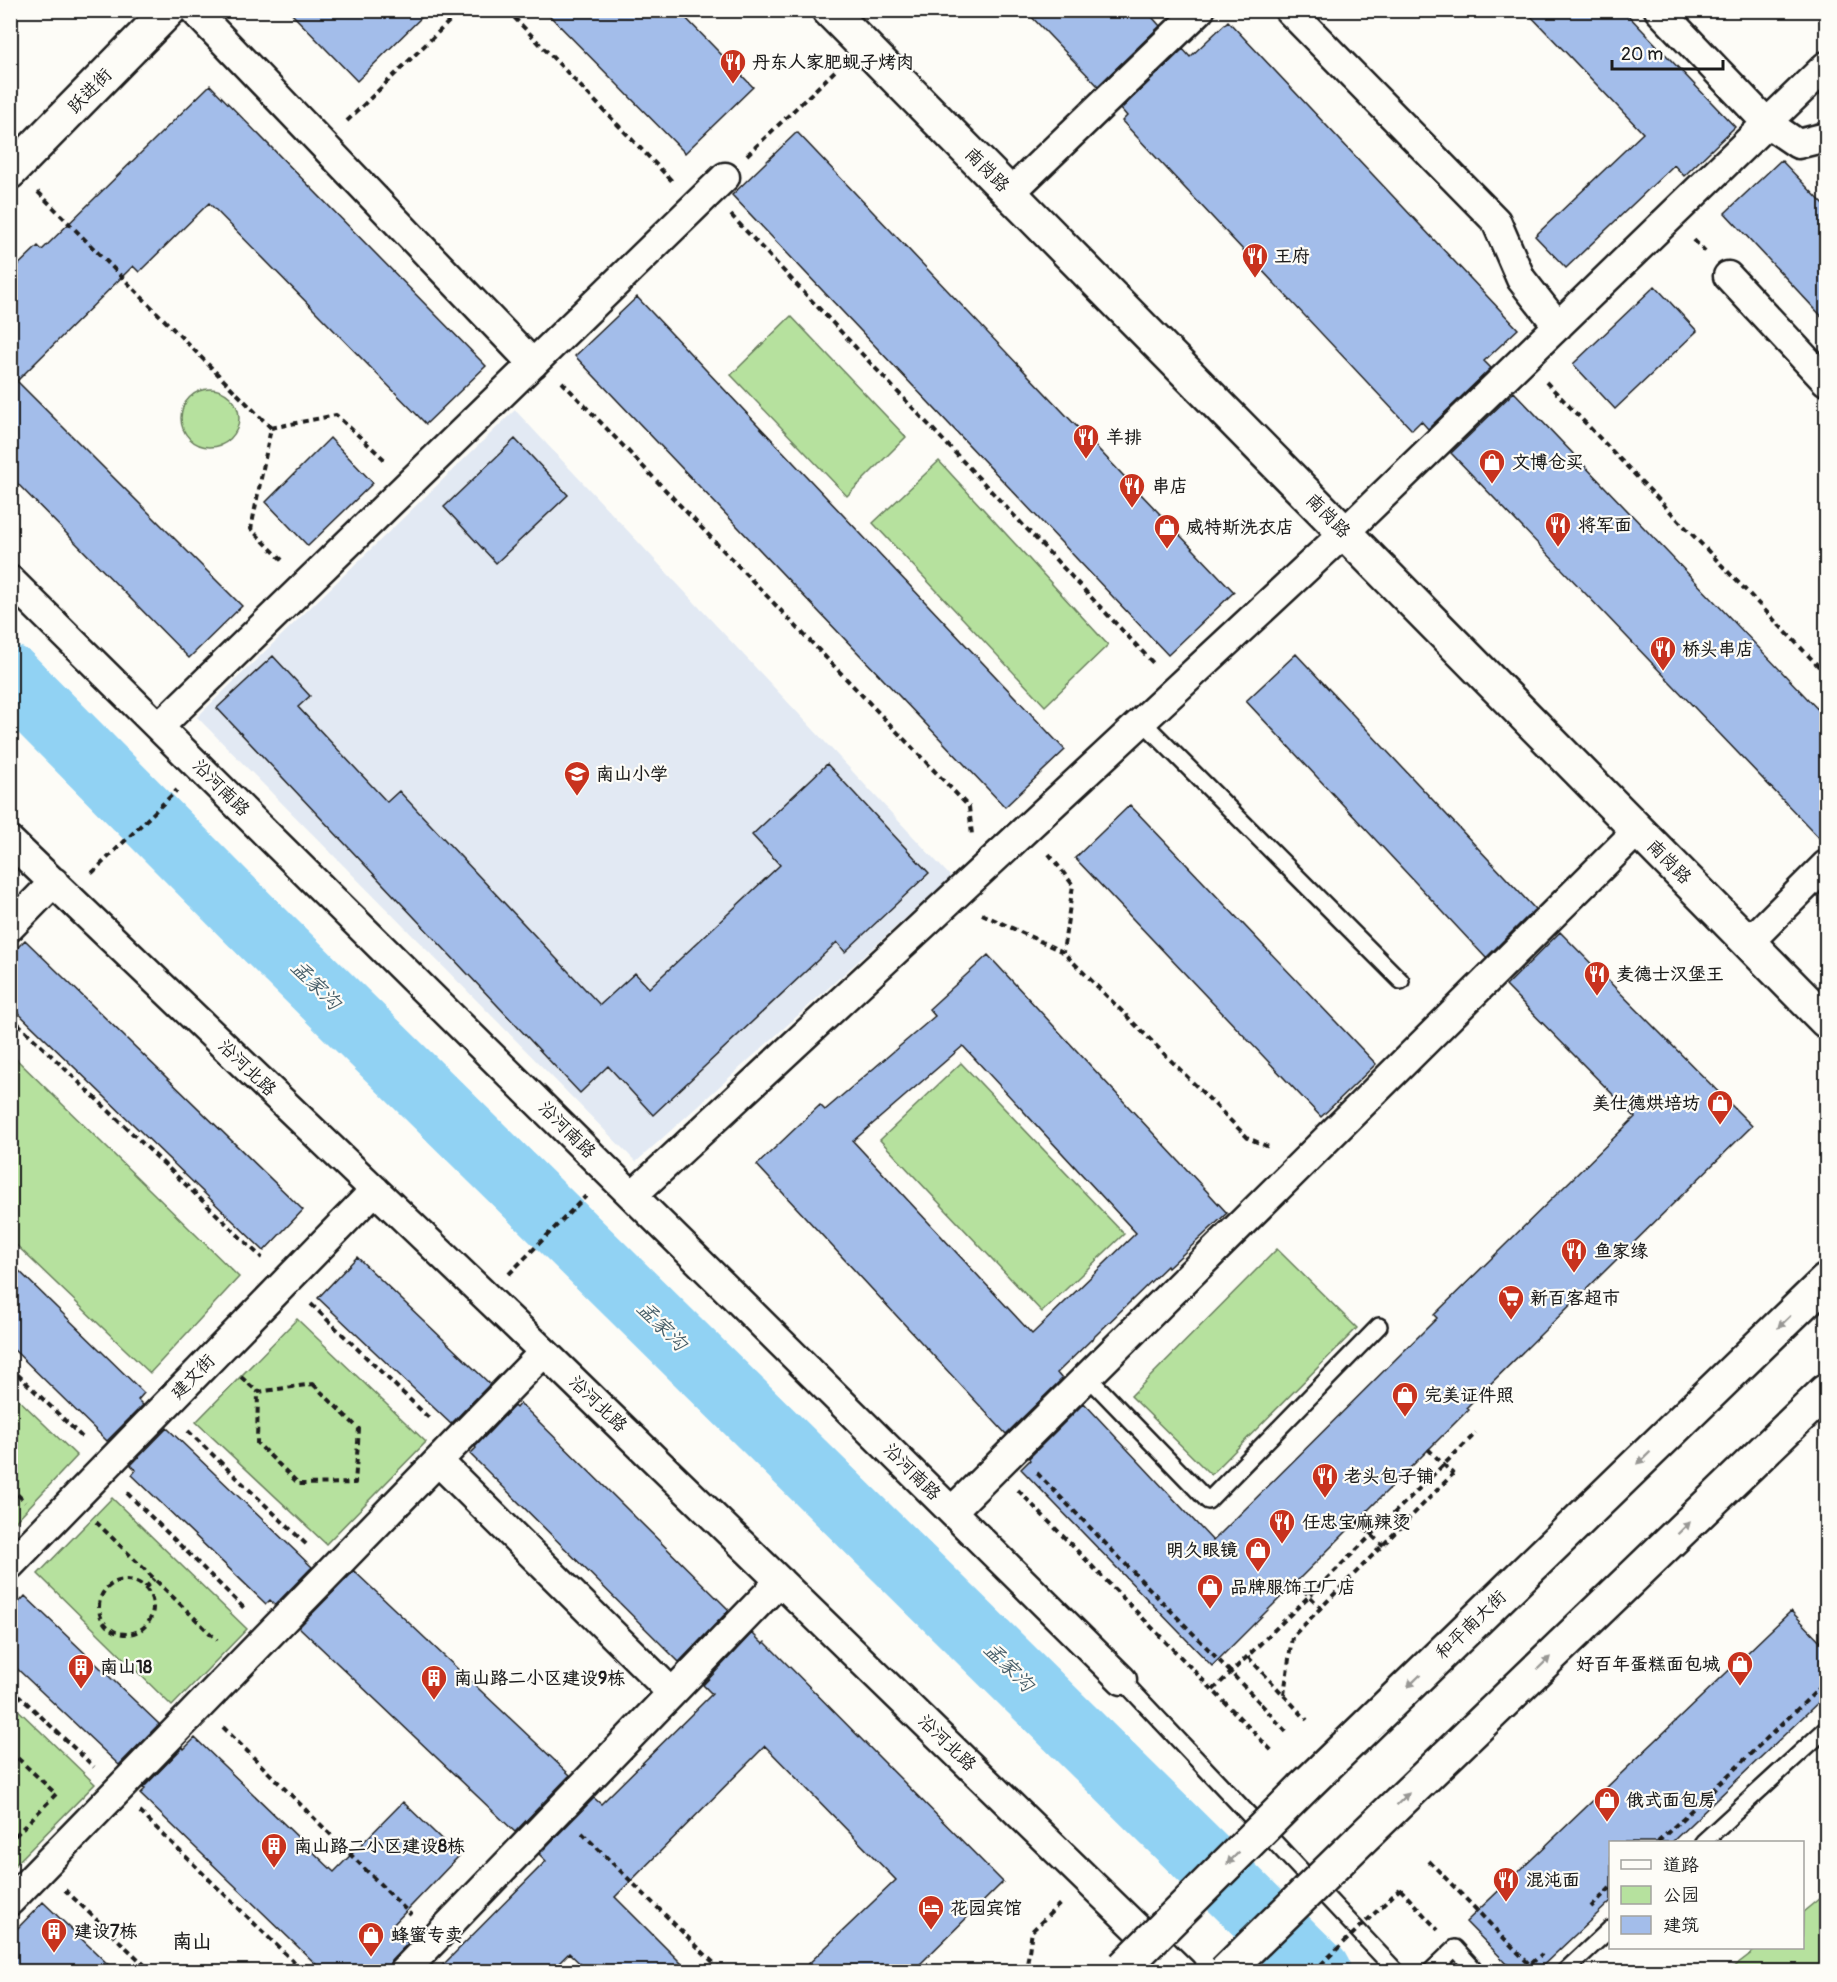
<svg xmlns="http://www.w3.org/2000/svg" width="1837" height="1982" font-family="Pangolin,'LXGW WenKai TC',sans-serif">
<rect width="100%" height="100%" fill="#fdfcf7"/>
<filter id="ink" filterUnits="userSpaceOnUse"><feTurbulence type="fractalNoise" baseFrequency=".0167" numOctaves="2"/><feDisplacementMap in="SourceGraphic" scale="12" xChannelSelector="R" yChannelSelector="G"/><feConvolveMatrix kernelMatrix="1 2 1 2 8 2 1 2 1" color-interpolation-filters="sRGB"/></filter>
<g filter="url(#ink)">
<path fill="#e2e9f3" d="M515,410l436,467 -315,285 -439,-445z"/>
<path fill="#b6e19e" stroke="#697e5d" stroke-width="1.5" d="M791,316l115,121 -59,59 -116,-121z
M181 418a29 29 0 1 1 58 0a29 29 0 1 1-58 0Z
M939,461l169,184 -63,61 -172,-183z
M10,1053l229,224 -89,96 -139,-133z
M961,1063l163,171 -82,78 -162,-172z
M1277,1249l80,79 -146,147 -80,-79z
M297,1319l129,123 -100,102 -130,-122z
M11,1392l66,64 -66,70h-1z
M112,1498l135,131 -75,77 -134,-132z
M10,1702l85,82 -84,85h-1z
M1826,1893v78h-98l30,-23h44l1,-36z"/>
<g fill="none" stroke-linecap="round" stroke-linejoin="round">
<path stroke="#91d2f3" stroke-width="66" d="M10,678l240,242 1068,1052"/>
</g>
<path fill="#a3bdea" stroke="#1c1c1c" stroke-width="1.5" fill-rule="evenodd" d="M288,10h141l-72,71z
M544,10h134l75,77 -68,66z
M1025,10h121l14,16 -62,60z
M1525,10h98l112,117 -51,49 -10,-11 -108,103 -31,-32 108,-103z
M1228,21l290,308 -34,32 7,7 -63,61 -7,-8 -9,9 -290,-309 5,-5 -6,-7 62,-60 7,8z
M210,85l276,281 -60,58 -217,-221 -70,69 -6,-6 -116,115 225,225 -53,52 -179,-182v-203l28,-27 4,4z
M797,132l437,460 -66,63 -436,-460z
M1781,160l46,48v114l-102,-109z
M1655,286l42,45 -82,78 -42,-45z
M637,297l428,453 -60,57 -430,-451z
M1514,392l313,327v127l-376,-393z
M330,438l43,45 -65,63 -42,-44z
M515,439l53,56 -72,68 -52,-56z
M1296,654l239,255 -49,49 -240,-257z
M273,656l37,40 -12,11 89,95 12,-11 201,214 35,-32 14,15 131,-123 -28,-30 75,-71 102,109 -84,79 -8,-10 -184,173 -45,-49 -28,27 -363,-385z
M1130,805l246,259 -55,53 -246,-259z
M1560,932l192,194 -285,281 2,2 -257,257 -191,-197 9,-9 -1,-2 55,-55 129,138 224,-223 -3,-3 201,-198 -129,-131z
M25,940l278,270 -39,41 -254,-246v-50z
M988,955l239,258 -59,55 -1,-2 -110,107 5,6 -56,55 -249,-269 63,-60 5,5 110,-94 -6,-7zM963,1046l173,187 -104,101 -179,-193z
M357,1257l133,127 -39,40 -133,-126z
M10,1262l134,131 -6,7 5,5 -36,36 -97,-95z
M520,1403l209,207 -50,52 -209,-208 6,-6 -1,-1 39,-41 2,2z
M167,1428l145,139 -37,38 -5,-5 -4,4 -134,-129 4,-5 -5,-5z
M354,1571l216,204 -55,57 -216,-205z
M25,1596l134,128 -40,41 -109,-103v-50z
M1791,1611l36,37v46l-155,148h-61v59l-74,70h-23l-48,-49z
M752,1633l11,11 2,-2 238,240 -90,89h-112l95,-91 -131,-134 -150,151 74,74h-101l-19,-18 -18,18h-114l109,-110 -7,-7 55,-56 7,6 111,-110 -9,-9z
M195,1738l139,134 69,-70 56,54 -68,71 17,16 -17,18 -4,10h-64l-183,-177 5,-5 -2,-1 40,-41 1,2z
M43,1902l72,69h-105v-35z"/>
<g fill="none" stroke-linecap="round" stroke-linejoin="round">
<g stroke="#1c1c1c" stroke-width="20">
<path id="service" d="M1142,721l259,260
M1088,1377l120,124 171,-175
M1122,1680l275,292
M1703,1842l123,-113
M1430,1972l25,-24 22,24
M1564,1972l46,-43"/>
</g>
<g stroke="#1c1c1c" stroke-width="33">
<path id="minor" d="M194,10l339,354
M1289,10l207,211 25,58 37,47
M1659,10l108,113 31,21 28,-7
M1010,193l190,-183
M1728,276l98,105
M10,580l1112,1100
M159,727l566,-550
M10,841l534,511 638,620
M10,927l44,-45
M1749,942l77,-77
M633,1195l711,-662 482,-467
M438,1461l234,232
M952,1511l686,-681
M10,1565l365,-375
M10,1901l534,-549
M403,1972l377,-391"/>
</g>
<g stroke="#1c1c1c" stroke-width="38">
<path id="tertiary" d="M829,10l997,1011
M10,172l159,-162"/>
</g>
<g stroke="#1c1c1c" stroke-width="38">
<path id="primary" d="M1304,1787l522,-506
M1361,1839l465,-448"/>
</g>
<path stroke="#1c1c1c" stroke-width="4" stroke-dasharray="6 4.5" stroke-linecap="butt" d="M507,10l165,171
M347,121l114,-111
M747,155l90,-86
M38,192l233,236 -20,101 31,31
M731,215l423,449
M1694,240l11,12
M562,382l407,425 3,28
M1546,382l280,292
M271,428l65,-13 49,45
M1049,854l24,31 -10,67
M92,873l85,-83
M982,914l81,38 185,186 23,10
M10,1016l252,242
M509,1274l77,-78
M311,1304l120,116
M10,1367l75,73
M241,1377l17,15
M313,1384l46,45 -4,54 -56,1 -42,-41 1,-51z
M188,1431l120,115
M1037,1473l175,180
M10,1487l15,15
M1018,1490l255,262
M127,1493l119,117
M96,1522l121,118
M99 1607a27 27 0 1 1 54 0a27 27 0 1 1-54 0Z
M145,1588l9,-9
M1248,1657l59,63
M10,1687l84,80
M1213,1690l263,-257
M1284,1695l8,-58 161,-163
M1261,1704l28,31
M223,1727l188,188
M10,1751l46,43 -46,47
M140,1812l164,160
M582,1833l141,139
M1658,1842l168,-160
M1429,1861l101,104 12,-11
M1400,1889l38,41
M65,1890l87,82
M1591,1907l19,-19
M1026,1972l6,-41 30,-29"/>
<use href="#service" stroke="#fdfcf7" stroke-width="15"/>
<use href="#minor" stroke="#fdfcf7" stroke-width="28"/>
<use href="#tertiary" stroke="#fdfcf7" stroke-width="33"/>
<use href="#primary" stroke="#fdfcf7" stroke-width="33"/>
<g stroke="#1c1c1c" stroke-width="38" stroke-linecap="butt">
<path id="primary-bridge" d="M1124,1967l180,-180
M1225,1972l136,-133"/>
</g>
<path stroke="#1c1c1c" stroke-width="4" stroke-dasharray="6 4.5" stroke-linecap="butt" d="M1428,1449l25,25
M1357,1521l26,25
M1296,1582l25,26
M1212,1653l49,51
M1313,1972l87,-83"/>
<use href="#primary-bridge" stroke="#fdfcf7" stroke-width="33"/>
</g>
<defs><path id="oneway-solid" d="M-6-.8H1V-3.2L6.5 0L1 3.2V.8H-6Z" transform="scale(1.5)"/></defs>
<g fill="#989794">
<use href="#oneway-solid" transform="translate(1784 1322) rotate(136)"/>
<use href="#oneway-solid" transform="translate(1644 1458) rotate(136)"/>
<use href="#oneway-solid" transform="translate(1684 1528) rotate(-44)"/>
<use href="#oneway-solid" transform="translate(1544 1663) rotate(-44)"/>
<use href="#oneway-solid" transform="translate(1414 1681) rotate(136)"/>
<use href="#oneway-solid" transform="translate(1403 1799) rotate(-44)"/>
<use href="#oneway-solid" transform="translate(1233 1858) rotate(135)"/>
</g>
</g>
<defs>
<g id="restaurant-pin" transform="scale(1.35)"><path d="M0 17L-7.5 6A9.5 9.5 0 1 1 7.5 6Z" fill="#c8321e" stroke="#fdfcf7"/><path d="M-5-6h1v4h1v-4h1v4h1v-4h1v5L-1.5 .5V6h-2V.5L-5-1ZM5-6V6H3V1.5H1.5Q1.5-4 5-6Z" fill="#fff"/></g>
<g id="shop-pin" transform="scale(1.35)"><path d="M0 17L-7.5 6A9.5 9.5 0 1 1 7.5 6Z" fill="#c8321e" stroke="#fdfcf7"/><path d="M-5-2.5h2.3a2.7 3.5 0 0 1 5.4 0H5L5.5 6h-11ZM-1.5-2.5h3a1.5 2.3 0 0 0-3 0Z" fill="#fff"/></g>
<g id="school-pin" transform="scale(1.35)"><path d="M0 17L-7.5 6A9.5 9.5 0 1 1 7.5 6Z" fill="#c8321e" stroke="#fdfcf7"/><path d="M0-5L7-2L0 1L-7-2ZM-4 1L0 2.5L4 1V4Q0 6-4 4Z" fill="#fff"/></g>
<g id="supermarket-pin" transform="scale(1.35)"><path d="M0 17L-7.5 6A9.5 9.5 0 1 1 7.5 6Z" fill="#c8321e" stroke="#fdfcf7"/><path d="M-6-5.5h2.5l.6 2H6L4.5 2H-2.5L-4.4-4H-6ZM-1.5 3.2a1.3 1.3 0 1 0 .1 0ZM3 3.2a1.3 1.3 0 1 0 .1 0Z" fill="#fff"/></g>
<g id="building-pin" transform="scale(1.35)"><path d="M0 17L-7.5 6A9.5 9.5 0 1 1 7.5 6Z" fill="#c8321e" stroke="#fdfcf7"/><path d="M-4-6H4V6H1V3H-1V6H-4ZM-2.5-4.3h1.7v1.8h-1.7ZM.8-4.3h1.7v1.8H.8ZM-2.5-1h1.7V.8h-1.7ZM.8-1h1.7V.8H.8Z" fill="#fff"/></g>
<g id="hotel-pin" transform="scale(1.35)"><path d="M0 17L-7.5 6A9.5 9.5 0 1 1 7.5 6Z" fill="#c8321e" stroke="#fdfcf7"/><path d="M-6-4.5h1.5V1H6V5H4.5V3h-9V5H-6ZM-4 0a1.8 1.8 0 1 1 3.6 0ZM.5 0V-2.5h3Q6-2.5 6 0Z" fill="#fff"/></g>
</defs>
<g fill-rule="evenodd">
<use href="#restaurant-pin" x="733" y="62"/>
<use href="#restaurant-pin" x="1255" y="256"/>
<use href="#restaurant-pin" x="1086" y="437"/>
<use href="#shop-pin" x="1492" y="462"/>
<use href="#restaurant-pin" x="1132" y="486"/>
<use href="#restaurant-pin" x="1558" y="525"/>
<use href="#shop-pin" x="1167" y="527"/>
<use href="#restaurant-pin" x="1663" y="649"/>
<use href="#school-pin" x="577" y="774"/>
<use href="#restaurant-pin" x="1597" y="974"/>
<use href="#shop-pin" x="1720" y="1103"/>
<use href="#restaurant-pin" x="1574" y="1251"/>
<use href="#supermarket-pin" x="1511" y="1298"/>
<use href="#shop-pin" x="1405" y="1395"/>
<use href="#restaurant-pin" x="1325" y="1476"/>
<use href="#restaurant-pin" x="1282" y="1522"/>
<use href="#shop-pin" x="1258" y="1550"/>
<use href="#shop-pin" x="1210" y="1587"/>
<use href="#shop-pin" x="1740" y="1664"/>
<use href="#building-pin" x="81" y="1667"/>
<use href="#building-pin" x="434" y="1678"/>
<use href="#shop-pin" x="1607" y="1800"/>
<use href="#building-pin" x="274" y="1846"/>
<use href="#restaurant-pin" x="1506" y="1880"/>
<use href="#hotel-pin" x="931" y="1908"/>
<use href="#building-pin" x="54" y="1931"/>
<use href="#shop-pin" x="371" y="1935"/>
</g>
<g text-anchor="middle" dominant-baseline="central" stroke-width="4.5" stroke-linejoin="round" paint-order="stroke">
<g font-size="18" font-weight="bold" fill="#1c1c1c" stroke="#fdfcf7" text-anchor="start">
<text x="752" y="62">丹东人家肥蚬子烤肉</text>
<text x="1274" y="256">王府</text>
<text x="1106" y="437">羊排</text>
<text x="1512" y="462">文博仓买</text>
<text x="1152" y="486">串店</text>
<text x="1578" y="525">将军面</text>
<text x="1186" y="527">威特斯洗衣店</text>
<text x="1682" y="649">桥头串店</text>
<text x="596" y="774">南山小学</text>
<text x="1616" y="974">麦德士汉堡王</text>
<text x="1700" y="1103" text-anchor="end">美仕德烘培坊</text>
<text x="1594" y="1251">鱼家缘</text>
<text x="1530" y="1298">新百客超市</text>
<text x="1424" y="1395">完美证件照</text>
<text x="1344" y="1476">老头包子铺</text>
<text x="1302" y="1522">任忠宝麻辣烫</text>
<text x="1238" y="1550" text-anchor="end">明久眼镜</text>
<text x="1230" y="1587">品牌服饰工厂店</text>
<text x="1720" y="1664" text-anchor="end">好百年蛋糕面包城</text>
<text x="100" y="1667">南山18</text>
<text x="454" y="1678">南山路二小区建设9栋</text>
<text x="1626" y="1800">俄式面包房</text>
<text x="294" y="1846">南山路二小区建设8栋</text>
<text x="1526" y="1880">混沌面</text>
<text x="950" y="1908">花园宾馆</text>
<text x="74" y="1931">建设7栋</text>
<text x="391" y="1935">蜂蜜专卖</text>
</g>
<g font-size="18" fill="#1c1c1c" stroke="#fdfcf7">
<text transform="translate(90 91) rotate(-46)">跃进街</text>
<text transform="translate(987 170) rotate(45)">南岗路</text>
<text transform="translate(1328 516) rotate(45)">南岗路</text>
<text transform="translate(221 788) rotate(45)">沿河南路</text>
<text transform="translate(1669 862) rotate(45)">南岗路</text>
<text transform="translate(247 1068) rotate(44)">沿河北路</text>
<text transform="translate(567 1130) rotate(45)">沿河南路</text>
<text transform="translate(193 1377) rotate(-46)">建文街</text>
<text transform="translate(598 1404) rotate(44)">沿河北路</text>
<text transform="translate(912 1472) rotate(45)">沿河南路</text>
<text transform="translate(1471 1625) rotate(-44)">和平南大街</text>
<text transform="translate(947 1743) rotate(44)">沿河北路</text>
</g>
<g font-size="20" font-style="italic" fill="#455c67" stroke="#fdfcf7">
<text transform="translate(316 985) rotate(45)">孟家沟</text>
<text transform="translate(662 1326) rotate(45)">孟家沟</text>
<text transform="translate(1009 1667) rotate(45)">孟家沟</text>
</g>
<g font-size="20" font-weight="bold" fill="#1c1c1c" stroke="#fdfcf7">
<text x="192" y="1941">南山</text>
</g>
</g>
<rect width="1837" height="1982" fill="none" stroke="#fdfcf7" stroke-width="36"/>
<rect x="18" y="18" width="1801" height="1946" fill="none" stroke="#1c1c1c" stroke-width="2" filter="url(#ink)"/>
<rect x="1609" y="1841" width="195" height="108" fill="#fdfcf7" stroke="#a3a29f" stroke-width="1.5"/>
<rect x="1621" y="1860" width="30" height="9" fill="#fdfcf7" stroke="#a3a29f" stroke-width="1.5"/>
<text x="1663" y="1871" font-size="18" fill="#1c1c1c">道路</text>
<rect x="1621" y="1886" width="30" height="18" fill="#b6e19e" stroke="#a3a29f" stroke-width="1.5"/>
<text x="1663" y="1901" font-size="18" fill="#1c1c1c">公园</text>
<rect x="1621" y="1916" width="30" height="18" fill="#a3bdea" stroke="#a3a29f" stroke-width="1.5"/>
<text x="1663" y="1931" font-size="18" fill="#1c1c1c">建筑</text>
<path d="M1612 60v9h111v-9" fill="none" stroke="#1c1c1c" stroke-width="3"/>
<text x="1621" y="60" font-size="18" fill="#1c1c1c" stroke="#fdfcf7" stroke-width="4.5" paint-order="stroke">20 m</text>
</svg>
